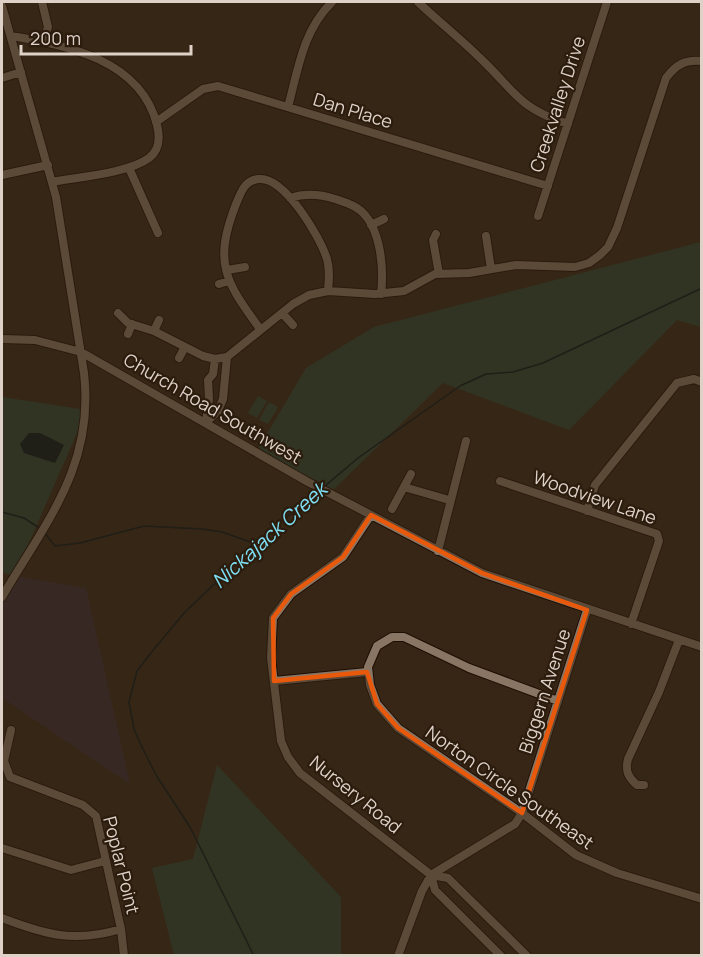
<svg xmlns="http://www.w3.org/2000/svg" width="703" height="957" font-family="Manrope,sans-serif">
<rect width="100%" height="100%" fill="#372616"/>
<path fill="#3b2b36" d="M10,575l76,13 44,196 -128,-86v-102z"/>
<path fill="#2a4634" d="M701,242v85l-24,-7 -108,110 -126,-47 -113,110 -75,-39 51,-86 68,-41z
M258,396l9,5 -10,17 -9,-5z
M2,397l85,13 -69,158 -8,7 -8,-3z
M269,402l9,5 -10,17 -9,-4z
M217,765l124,132v58h-167l-22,-87 41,-9z"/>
<path fill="#031519" d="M29,433h11l24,12 -9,18 -31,-10 -4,-9z"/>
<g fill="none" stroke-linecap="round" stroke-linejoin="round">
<path stroke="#031519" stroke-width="1.5" d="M325,486l33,-28 102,-72 26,-12 27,-2 30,-9 159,-75
M2,512l22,6 17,11
M44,532l11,14 25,-3 64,-17 58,3 20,3 31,11
M254,956l-64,-129 -34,-52 -15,-30 -7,-16 -5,-27 8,-31 17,-22 31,-37 59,-56 8,-11 67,-54"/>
<g stroke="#1d0e02" stroke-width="10">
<path id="minor" d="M42,2l6,25 -4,14
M418,2c20,19 42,36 62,56 35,33 38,50 88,66
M2,6l54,191 28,176c11,93 -39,150 -82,224
M11,36c56,9 130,24 146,89 3,12 3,25 -8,33 -20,15 -71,19 -97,24
M2,78l19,-6
M288,107c10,-37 15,-77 44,-105
M156,122l47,-33 15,-3 330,100
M129,168l29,65
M2,175l46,-10
M290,198c15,-5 30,-4 45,1 9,3 18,5 26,12 20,18 23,57 20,83
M538,216l69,-214
M371,225l13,-6
M436,234l-3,6 6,34
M486,236l5,33
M227,270l18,-3
M219,284l10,-3
M118,313l10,10 26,8 49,25 12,3 12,-2 66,-53 16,-9 19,-4 47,3 29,-3 31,-17 34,-1 47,-8 59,2 14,-4 11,-8 8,-8 9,-19 49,-150c10,-13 19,-19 36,-17
M282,313l11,12
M260,329c-35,-48 -47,-66 -24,-125 5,-11 8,-24 23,-25 26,-2 61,58 68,80 3,11 2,21 1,32
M154,331l5,-11
M128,334l4,-10
M2,339l33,1 46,12 227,130 174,91 220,74
M179,358l6,-11
M206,422l3,-23 -1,-19 5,-6 2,-15
M205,423l13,-12 5,-12 4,-42
M500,481l157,53 2,7 -28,83
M404,487l45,13
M392,509l19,-35
M587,511l8,-26 82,-102 17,-4 8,3
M371,515l-28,42 -52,37 -18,24 -2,40 10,83 7,16 12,16 131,102 17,3 79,78
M438,551l28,-110
M274,681l93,-9
M558,701l-89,-33 -65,-31h-12l-15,9 -9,21 2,18 7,19 21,24 124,85 54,42 41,18 85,26
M11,730l-7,31 6,16 73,28 13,11 25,113 3,27
M644,785h-7c-9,-8 -12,-14 -9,-26l31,-67 20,-52
M2,848l69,22 34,-9
M431,875l4,15 66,66
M2,918c44,17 73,25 119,11
M398,956l24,-65 9,-16 84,-51 7,-11 65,-203"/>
</g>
<use href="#minor" stroke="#897564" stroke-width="8"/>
</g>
<path d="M0 0H703V957H0ZM371,515l111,58 105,37 -65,203 -124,-85 -21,-24 -10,-32 -93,9 -1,-63 18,-24 52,-37z" fill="#372616" fill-opacity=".55" fill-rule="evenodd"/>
<path fill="none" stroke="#e8590c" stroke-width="4.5" stroke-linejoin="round" d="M371,515l111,58 105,37 -65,203 -124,-85 -21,-24 -10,-32 -93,9 -1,-63 18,-24 52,-37z"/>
<g text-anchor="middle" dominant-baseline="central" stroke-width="4.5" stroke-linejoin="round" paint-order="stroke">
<g font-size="18" fill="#ddd1c8" stroke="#2c1c0d">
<text transform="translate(557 104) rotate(-72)">Creekvalley Drive</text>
<text transform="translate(353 110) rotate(17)">Dan Place</text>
<text transform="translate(213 408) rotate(30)">Church Road Southwest</text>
<text transform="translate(595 497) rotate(19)">Woodview Lane</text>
<text transform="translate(544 691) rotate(-72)">Biggern Avenue</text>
<text transform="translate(510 787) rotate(35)">Norton Circle Southeast</text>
<text transform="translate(356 794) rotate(39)">Nursery Road</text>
<text transform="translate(122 865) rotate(76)">Poplar Point</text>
</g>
<g font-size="20" font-style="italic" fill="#7ee0f5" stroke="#2c1c0d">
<text transform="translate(269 535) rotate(-42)">Nickajack Creek</text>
</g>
</g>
<rect width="703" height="957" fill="none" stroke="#ddd1c8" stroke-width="6"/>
<path d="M21 45v9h170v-9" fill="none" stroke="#ddd1c8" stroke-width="3"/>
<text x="30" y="45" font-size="18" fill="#ddd1c8" stroke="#2c1c0d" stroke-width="4.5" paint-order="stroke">200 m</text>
</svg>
